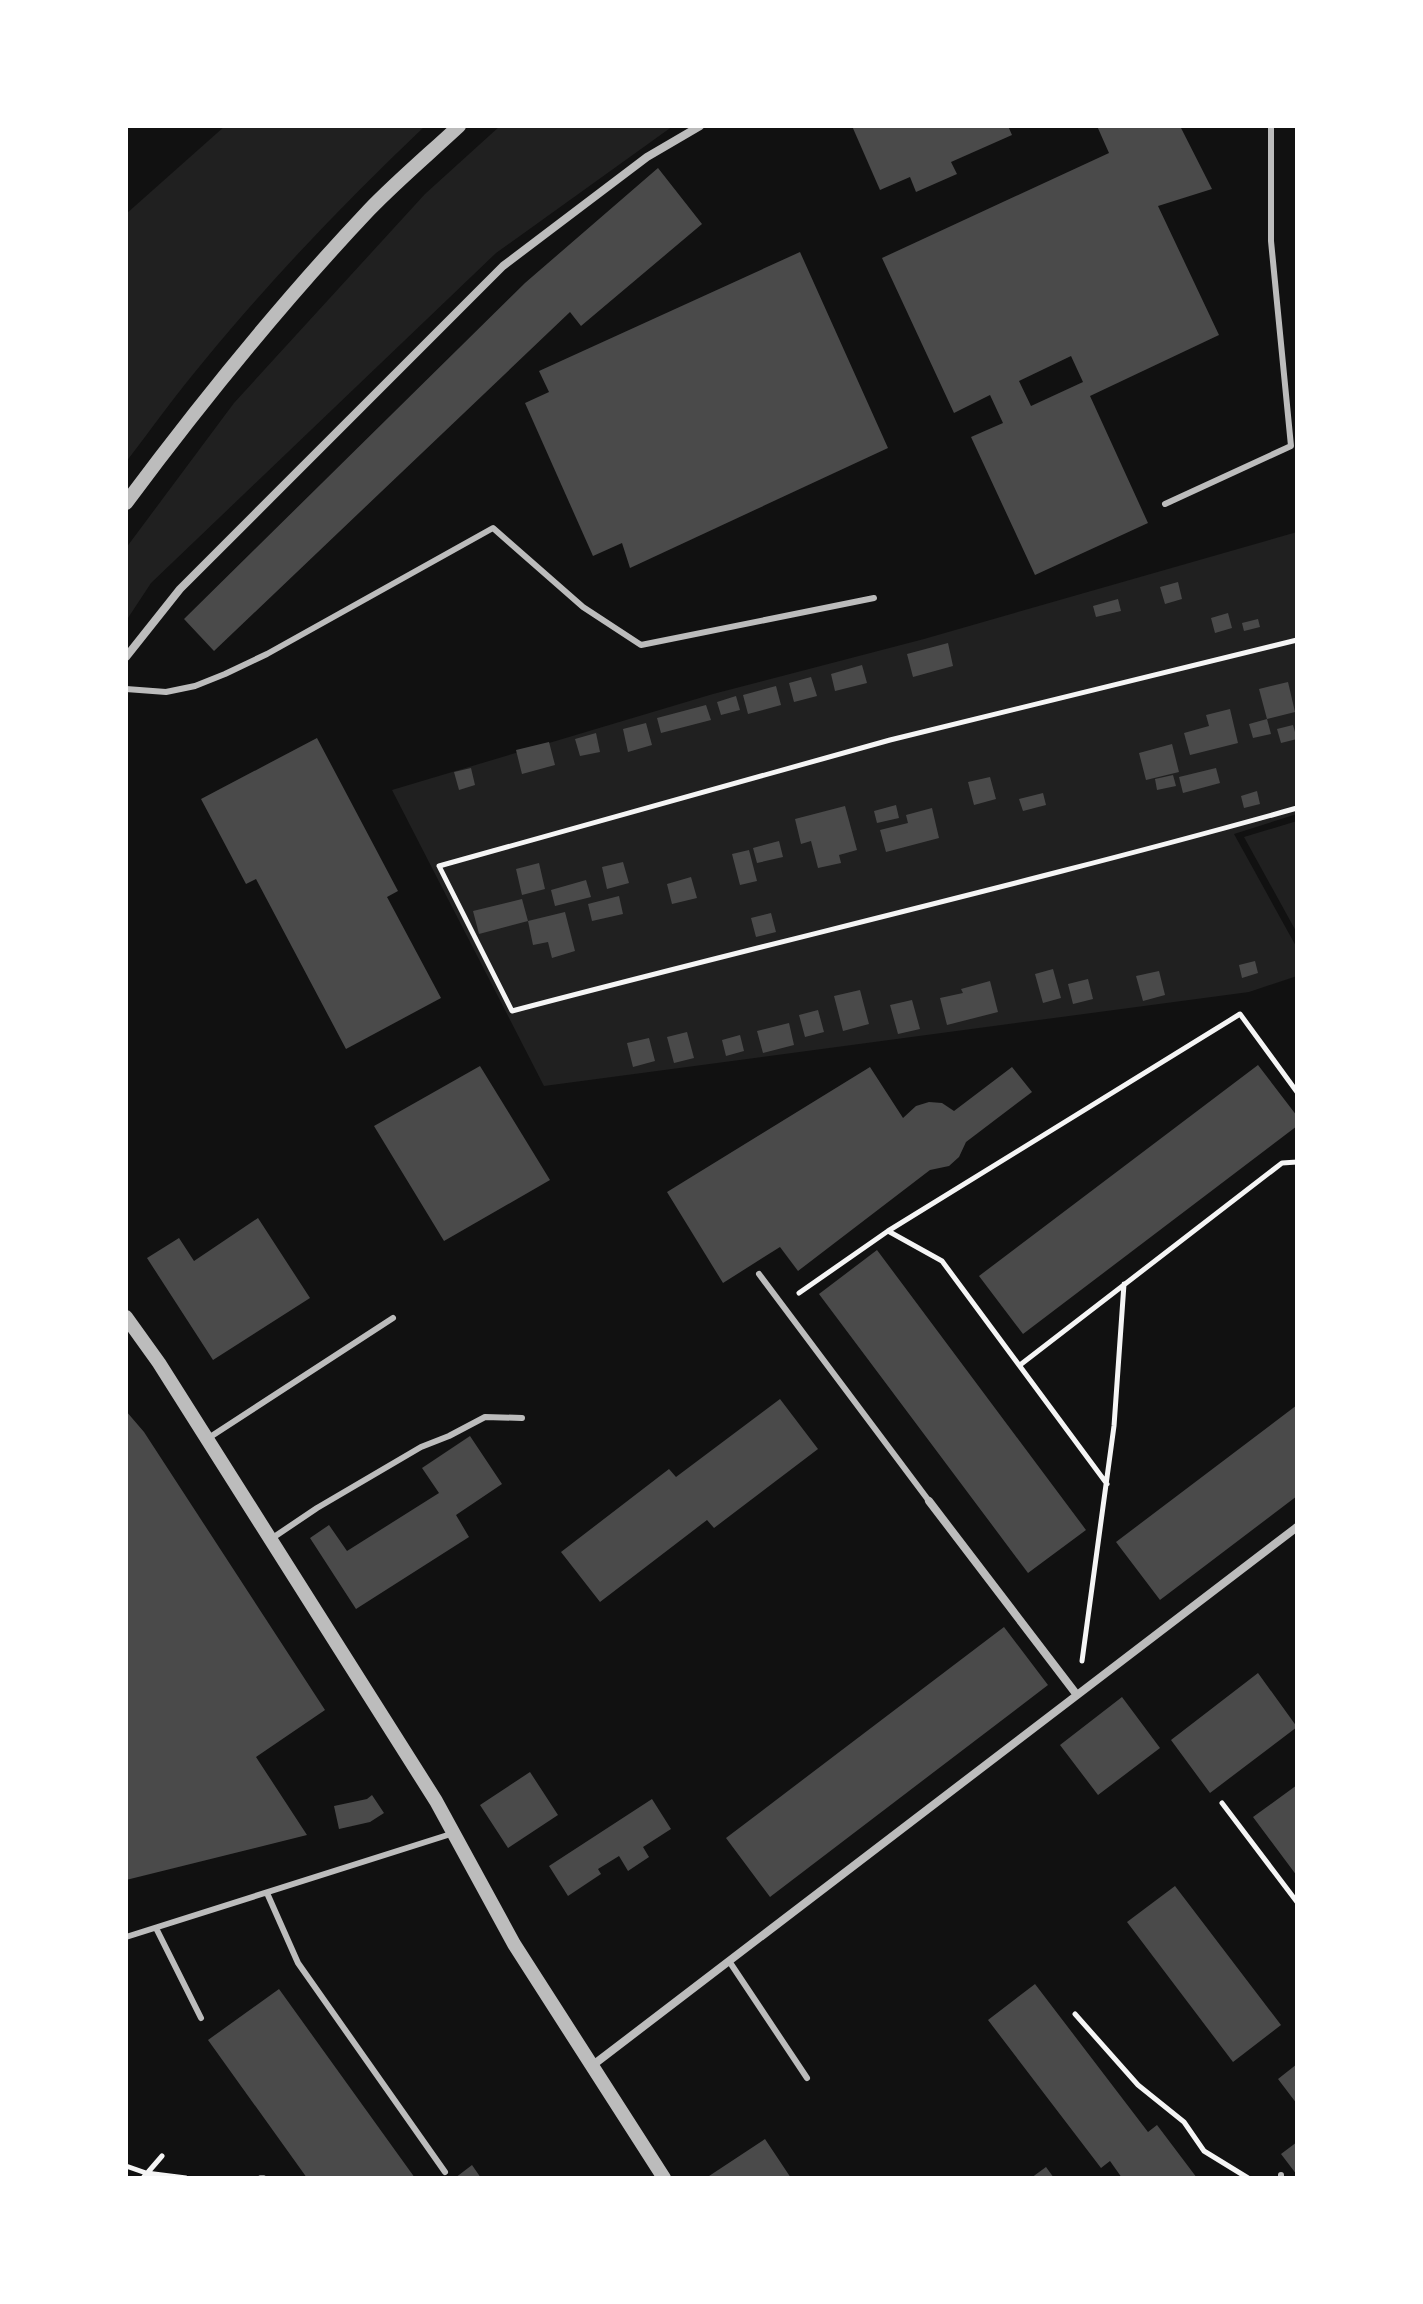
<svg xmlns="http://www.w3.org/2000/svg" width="1423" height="2304" font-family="Rubik,sans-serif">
<rect width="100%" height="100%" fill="#111"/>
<path fill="#202020" d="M225,126h200c-78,74 -153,152 -221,235 -27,32 -52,67 -78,101v-248z
M500,126h173l-177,127 -345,330 -25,38v-73l108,-145 191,-209z
M1297,532v282l-63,20 63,114v28l-48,16 -705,94 -152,-296 321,-96 211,-55z
M1297,821v112l-53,-96z"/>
<path fill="#4a4a4a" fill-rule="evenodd" d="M852,126h156l4,9 -61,27 6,12 -41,18 -6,-15 -30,13z
M1097,126h83l32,63 -54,17 61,129 -129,61 58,127 -113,52 -64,-138 32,-14 -13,-28 -36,18 -72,-155 227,-105zM1071,356l12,26 -52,24 -12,-25z
M658,168l44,56 -121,102 -11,-14 -356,339 -30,-32 341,-336z
M800,252l88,196 -258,120 -8,-25 -29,13 -68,-153 24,-11 -10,-21z
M1178,582l4,17 -17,5 -5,-17z
M1118,599l3,12 -25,6 -3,-11z
M1228,613l4,15 -17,5 -4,-15z
M1258,619l2,8 -16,4 -2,-8z
M948,643l5,23 -40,11 -6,-23z
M862,665l5,18 -32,8 -4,-17z
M811,677l6,19 -23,6 -5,-19z
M1288,682l7,30 -28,7 4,15 -18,4 -4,-14 18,-5 -8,-30z
M776,686l5,19 -33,9 -5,-19z
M736,696l4,14 -19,5 -4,-13z
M706,705l5,15 -50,13 -4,-15z
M1230,709l8,34 -48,12 -6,-22 25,-7 -3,-11z
M646,723l6,22 -24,7 -5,-23z
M1293,725l4,14 -16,4 -4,-14z
M596,733l4,19 -20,4 -5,-17z
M317,738l81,153 -11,6 54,101 -95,51 -90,-170 -10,5 -45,-85z
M549,742l6,23 -33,9 -6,-24z
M1172,744l7,28 -33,8 -7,-27z
M471,768l4,17 -16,5 -5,-18z
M1216,768l4,15 -37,10 -4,-16z
M1173,775l3,11 -19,4 -2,-11z
M990,777l6,22 -22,6 -6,-23z
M1257,791l3,13 -16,4 -3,-12z
M1043,793l3,12 -23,6 -4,-12z
M896,805l3,13 -22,5 -3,-12z
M845,806l12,44 -18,5 2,8 -23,5 -7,-27 -10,3 -6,-25z
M932,808l7,30 -53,14 -6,-22 28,-7 -2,-8z
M779,841l4,16 -26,6 -4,-15z
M749,850l8,31 -17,4 -8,-31z
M623,862l6,21 -22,6 -5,-22z
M539,863l6,26 -23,6 -6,-26z
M691,877l6,21 -25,6 -5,-20z
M586,880l5,17 -36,9 -4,-16z
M619,896l4,18 -31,7 -4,-17z
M522,899l6,22 -49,13 -6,-23z
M565,912l10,39 -23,7 -4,-16 -15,3 -5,-24z
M771,913l5,19 -20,5 -5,-19z
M1255,961l3,12 -16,5 -3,-13z
M1053,969l8,29 -18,5 -8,-29z
M1159,971l6,24 -22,6 -7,-25z
M1088,979l5,20 -20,5 -5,-20z
M990,981l8,31 -51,13 -7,-27 23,-5 -2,-4z
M860,990l9,34 -26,7 -9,-35z
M912,1000l8,29 -22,5 -8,-29z
M818,1010l6,22 -19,5 -6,-22z
M789,1023l5,22 -31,8 -6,-22z
M687,1032l7,26 -20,5 -7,-26z
M740,1035l4,16 -18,5 -4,-16z
M649,1038l6,23 -22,6 -6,-24z
M1258,1065l39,51v10l-274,208 -44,-58z
M480,1066l70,114 -106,61 -70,-115z
M870,1067l33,51 13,-12 13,-4 13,1 12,8 58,-44 20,25 -66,50 -7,15 -10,9 -19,4 -132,101 -18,-24 -57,36 -56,-91z
M258,1218l52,80 -97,62 -66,-102 32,-20 15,23z
M877,1250l209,280 -58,43 -209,-279z
M780,1399l38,50 -104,79 -7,-8 -107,82 -39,-50 108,-83 7,8z
M1297,1405v91l-137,104 -44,-58z
M126,1411l18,21 181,278 -69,47 51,78 -181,45z
M470,1436l32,48 -46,31 13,22 -113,72 -46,-71 19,-13 18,26 92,-58 -17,-25z
M1004,1627l44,58 -278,212 -44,-59z
M1258,1673l39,54 -87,66 -39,-53z
M1122,1697l38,51 -62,47 -38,-50z
M530,1772l28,43 -50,33 -28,-43z
M1297,1785v91l-44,-59z
M372,1795l12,18 -14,9 -31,7 -5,-23 33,-7z
M652,1799l19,30 -28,18 6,10 -21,14 -9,-15 -21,13 3,5 -33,22 -19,-30z
M1175,1886l106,139 -48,37 -106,-140z
M1035,1984l113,148 9,-7 40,53h-75l-12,-17 -9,7 -113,-148z
M279,1989l136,189h-108l-99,-138z
M1297,2064v40l-19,-25z
M765,2139l26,39h-85z
M1297,2142v33l-16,-21z
M472,2165l9,13h-26z
M1046,2167l8,11h-23z"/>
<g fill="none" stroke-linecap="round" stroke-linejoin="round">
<path stroke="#f5f5f5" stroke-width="5" d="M1297,640l-407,100 -451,126 73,145c261,-69 525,-130 785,-203
M888,1231l352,-217 57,78
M799,1293l89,-62 54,30 165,223
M1020,1365l262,-202 15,-1
M1082,1661l32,-235 10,-142
M1222,1803l75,99
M1075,2014l63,71 46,37 20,29 44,27
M126,2166l20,7 40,5
M143,2178l19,-22
M260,2178h4"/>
<path stroke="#bcbcbc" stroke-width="6" d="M1165,504l126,-58 -20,-205v-115
M126,689l40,3 29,-6 30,-12 42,-20 226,-126 90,79 58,38 233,-47
M759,1274l170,227
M207,1439l186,-121
M271,1539l46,-31 104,-61 28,-11 36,-19 37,1
M267,1893l31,70 147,209
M156,1928l45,90
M126,1937l328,-104
M729,1961l78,117
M1281,2175v3"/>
<path stroke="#bcbcbc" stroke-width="8" d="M126,657l54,-68 323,-323 144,-109 53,-31
M929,1501l148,194
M593,2065l704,-538"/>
<path stroke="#bcbcbc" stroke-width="14" d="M126,503c76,-102 156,-201 243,-293 28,-29 60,-56 90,-84
M126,1317l33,46 277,438 78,143 150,234"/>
</g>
<rect width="1423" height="2304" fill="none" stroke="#ffffff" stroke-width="256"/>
</svg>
